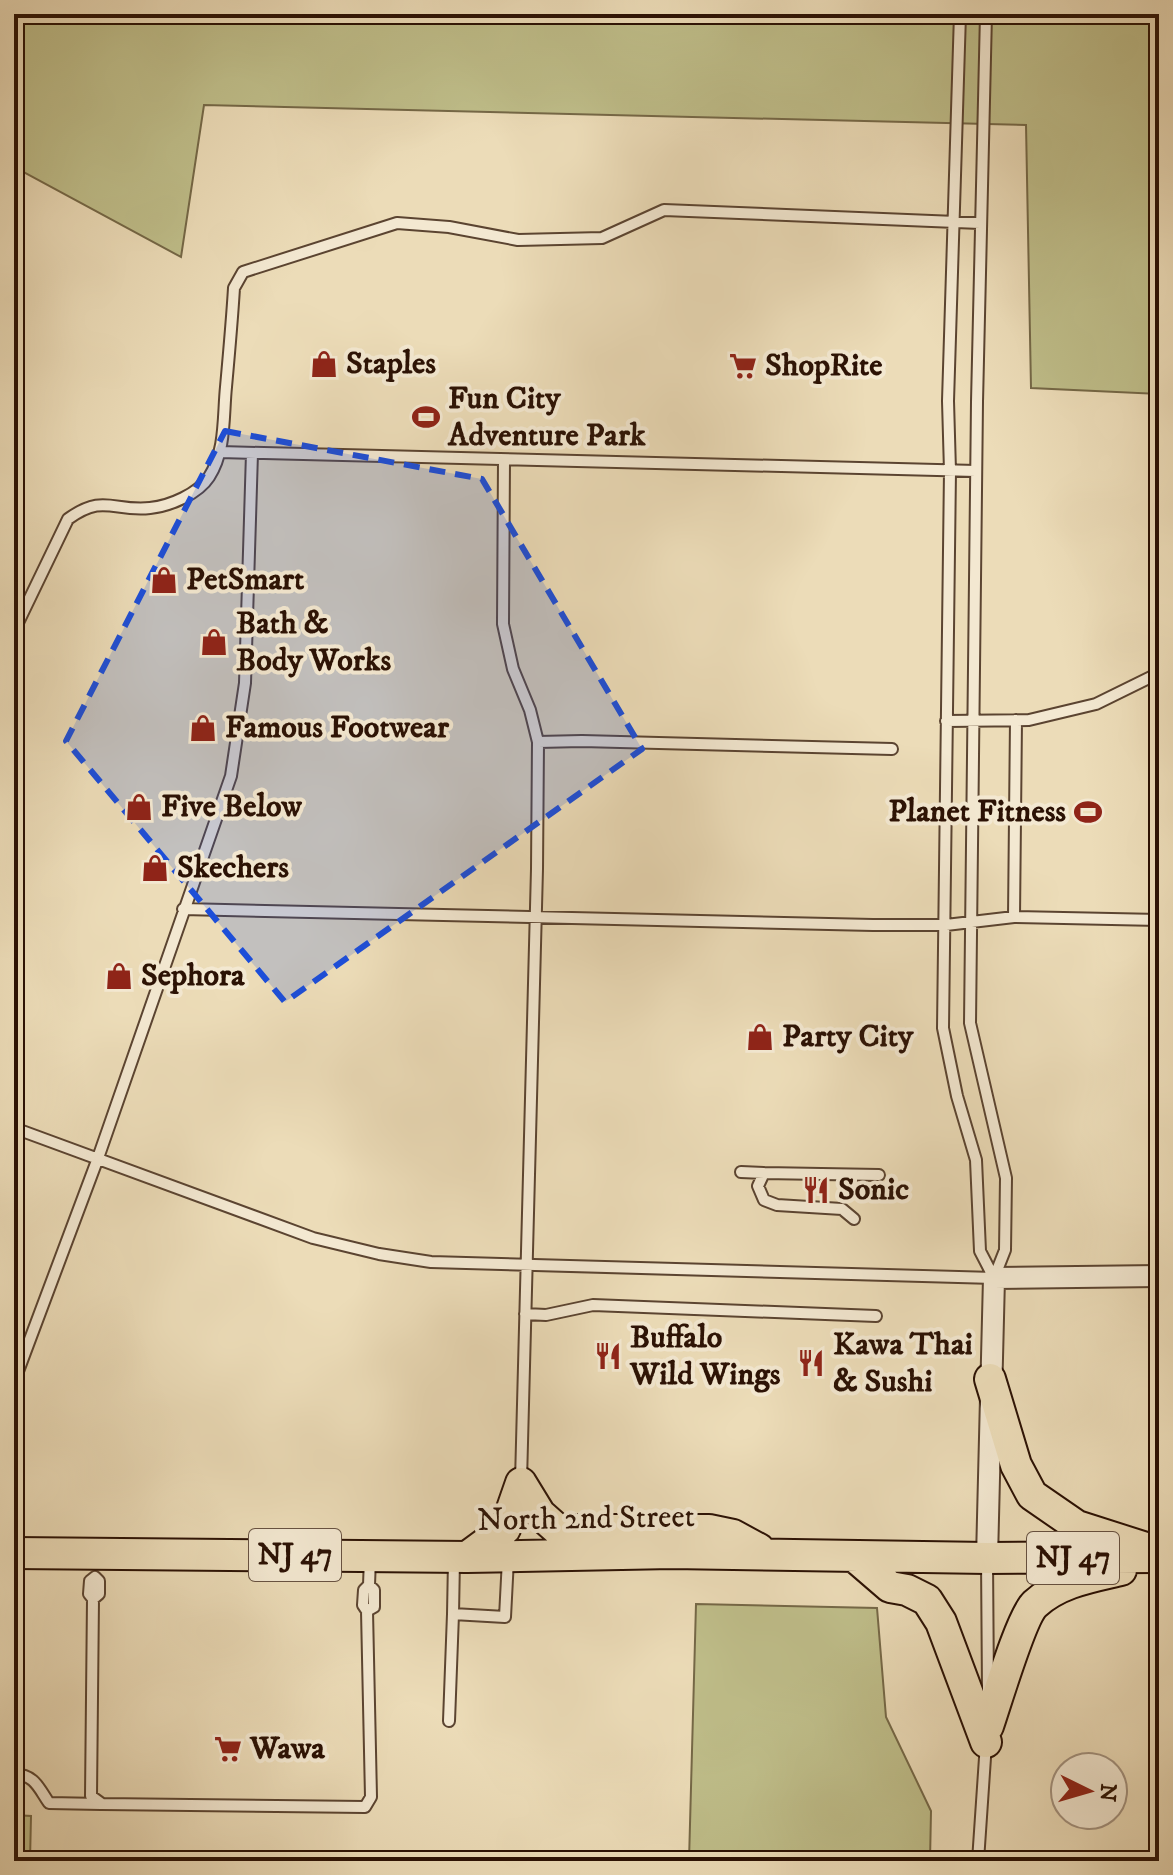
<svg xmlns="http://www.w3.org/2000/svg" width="1173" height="1875" font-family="'IM FELL DW Pica',serif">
<rect width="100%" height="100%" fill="#ecdcb8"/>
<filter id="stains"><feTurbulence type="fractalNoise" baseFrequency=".0025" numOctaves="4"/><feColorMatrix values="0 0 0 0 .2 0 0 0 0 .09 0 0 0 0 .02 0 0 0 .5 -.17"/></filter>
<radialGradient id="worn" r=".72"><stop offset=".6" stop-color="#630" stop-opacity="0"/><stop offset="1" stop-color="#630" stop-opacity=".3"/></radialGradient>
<path fill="#bfbe8a" stroke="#756847" stroke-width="2" d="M14,14h1145v380l-128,-6 -5,-263 -822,-20 -23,152 -167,-90z
M696,1604l181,4 9,109 45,94 -1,50h-241z
M14,1815l17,1 -1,45h-16z"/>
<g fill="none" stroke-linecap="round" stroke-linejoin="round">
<g stroke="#5b4431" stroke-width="14">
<path id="lane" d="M960,14l-12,387 2,70 -7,557 14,68 19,64 4,91 14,27
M986,14l-9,388 -7,621 36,155 -1,72 -11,28
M220,452l756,19
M504,460l-1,164 10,45 17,41 8,32 -1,127 -16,612
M14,631l54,-112c36,-26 45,-7 82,-11 20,-2 48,-14 59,-31 17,-26 14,-61 17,-90 3,-33 6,-66 8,-99l9,-16 154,-49 52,4 69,13 84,-2 62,-28 316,13
M946,721l83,-1 67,-16 63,-31
M538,742l44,-1 310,8
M183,909l690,16h73l68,-8 145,3
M1014,917l2,-197
M14,1128l299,110 66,16 52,8 563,16
M741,1172l23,1
M854,1219l-12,-10 -65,-4 -13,-5 -6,-14 6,-13 115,2
M525,1314l21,1 47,-10 283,11
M14,1382l84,-224 133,-382 14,-93 7,-230
M987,1559l1,132
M454,1560l-1,54 52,3 3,-58
M369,1585l-5,5 -1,15 4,6 7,-4v-17l-5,-5 1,-27
M93,1599l6,-5v-13l-4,-4 -5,4 -1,13 4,5 -2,197 11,8 263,3 6,-10 -4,-186
M449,1721l4,-107
M14,1774c21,1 24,13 35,29l52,1
M978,1861l8,-118"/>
</g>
<g stroke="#5b4431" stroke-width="24">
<path id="street" d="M987,1558l7,-280 165,-2"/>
</g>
<g stroke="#2b1104" stroke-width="34">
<path id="primary" d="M990,1379l26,86 16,30 45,31 72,23
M521,1483l19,31 18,16h151l24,5 26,14
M14,1553l453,4 205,-4 315,5 172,-1
M854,1556l36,31 17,3 20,10 14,22 45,120
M467,1557l38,-28 16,-46
M988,1726c8,-23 33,-109 47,-122 24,-22 56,-27 86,-34"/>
</g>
<use href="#lane" stroke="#f3e8d1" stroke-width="10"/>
<use href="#street" stroke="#f3e8d1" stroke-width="20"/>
<use href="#primary" stroke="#ecdcb8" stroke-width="30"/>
</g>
<path fill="#1d4ed8" fill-opacity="0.2" stroke="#1d4ed8" stroke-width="6" stroke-dasharray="16 10" stroke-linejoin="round" d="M225,431l257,48 160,270 -357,253 -219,-261z"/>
<defs>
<g id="shop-bare" transform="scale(2.16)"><path d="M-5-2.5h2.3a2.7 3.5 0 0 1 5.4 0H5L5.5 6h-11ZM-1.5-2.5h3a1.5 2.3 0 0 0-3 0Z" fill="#8f2418" stroke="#f3e8d1" stroke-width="2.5" paint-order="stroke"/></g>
<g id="supermarket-bare" transform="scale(2.16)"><path d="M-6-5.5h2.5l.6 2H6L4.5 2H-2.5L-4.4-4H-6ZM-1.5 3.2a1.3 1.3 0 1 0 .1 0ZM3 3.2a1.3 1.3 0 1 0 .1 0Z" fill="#8f2418" stroke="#f3e8d1" stroke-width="2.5" paint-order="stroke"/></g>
<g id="stadium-bare" transform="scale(2.16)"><path d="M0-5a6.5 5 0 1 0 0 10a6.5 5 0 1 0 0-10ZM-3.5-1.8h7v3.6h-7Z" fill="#8f2418" stroke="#f3e8d1" stroke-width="2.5" paint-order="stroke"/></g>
<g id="restaurant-bare" transform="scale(2.16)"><path d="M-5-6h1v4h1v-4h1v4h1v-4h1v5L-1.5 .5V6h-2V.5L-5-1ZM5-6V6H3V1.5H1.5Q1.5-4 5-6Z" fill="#8f2418" stroke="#f3e8d1" stroke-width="2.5" paint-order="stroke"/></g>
</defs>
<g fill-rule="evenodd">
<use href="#shop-bare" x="324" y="364"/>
<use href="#supermarket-bare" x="743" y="366"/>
<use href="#stadium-bare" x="426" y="417"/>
<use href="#shop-bare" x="164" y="580"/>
<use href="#shop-bare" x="214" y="642"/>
<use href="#shop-bare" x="203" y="728"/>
<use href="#shop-bare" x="139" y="807"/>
<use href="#stadium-bare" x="1088" y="812"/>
<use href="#shop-bare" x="155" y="868"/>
<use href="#shop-bare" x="119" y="976"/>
<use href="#shop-bare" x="760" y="1037"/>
<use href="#restaurant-bare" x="816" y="1190"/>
<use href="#restaurant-bare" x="608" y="1356"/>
<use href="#restaurant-bare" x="811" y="1363"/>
<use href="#supermarket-bare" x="228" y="1749"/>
</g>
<g text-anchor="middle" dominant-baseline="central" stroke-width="8" stroke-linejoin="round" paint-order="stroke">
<g fill="#f3e8d1" stroke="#675242" stroke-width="2">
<rect x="249" y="1529" width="92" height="52" rx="6"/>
<rect x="1027" y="1532" width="92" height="52" rx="6"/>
</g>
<g font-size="30" font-weight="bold" fill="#2b1104">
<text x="295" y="1555">NJ 47</text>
<text x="1073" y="1558">NJ 47</text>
</g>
<g font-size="32" font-weight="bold" fill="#2b1104" stroke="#f3e8d1" text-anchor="start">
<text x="346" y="364">Staples</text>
<text x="765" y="366">ShopRite</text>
<text x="448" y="399">Fun City<tspan x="448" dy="37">Adventure Park</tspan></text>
<text x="186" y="580">PetSmart</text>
<text x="236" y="624">Bath &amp;<tspan x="236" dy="37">Body Works</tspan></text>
<text x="225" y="728">Famous Footwear</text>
<text x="161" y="807">Five Below</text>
<text x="1066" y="812" text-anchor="end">Planet Fitness</text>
<text x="177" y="868">Skechers</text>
<text x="141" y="976">Sephora</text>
<text x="782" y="1037">Party City</text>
<text x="838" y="1190">Sonic</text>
<text x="630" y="1338">Buffalo<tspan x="630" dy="37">Wild Wings</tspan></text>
<text x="833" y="1345">Kawa Thai<tspan x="833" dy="37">&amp; Sushi</tspan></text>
<text x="250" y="1749">Wawa</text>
</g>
<g font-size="32" fill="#2b1104" stroke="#f3e8d1">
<text transform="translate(586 1519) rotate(-1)">North 2nd Street</text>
</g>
</g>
<rect width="1173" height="1875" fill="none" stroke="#ecdcb8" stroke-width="48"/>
<rect x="16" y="16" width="1141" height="1843" fill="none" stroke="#2b1104" stroke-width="4"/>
<rect x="24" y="24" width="1125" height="1827" fill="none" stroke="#2b1104" stroke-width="2"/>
<g transform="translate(1089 1791) rotate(95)"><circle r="38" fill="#f3e8d1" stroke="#a3927f" stroke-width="2"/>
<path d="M0-6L14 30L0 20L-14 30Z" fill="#8f2418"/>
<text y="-12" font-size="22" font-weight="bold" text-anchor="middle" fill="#2b1104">N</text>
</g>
<rect width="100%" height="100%" filter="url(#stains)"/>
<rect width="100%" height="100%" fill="url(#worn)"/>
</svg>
